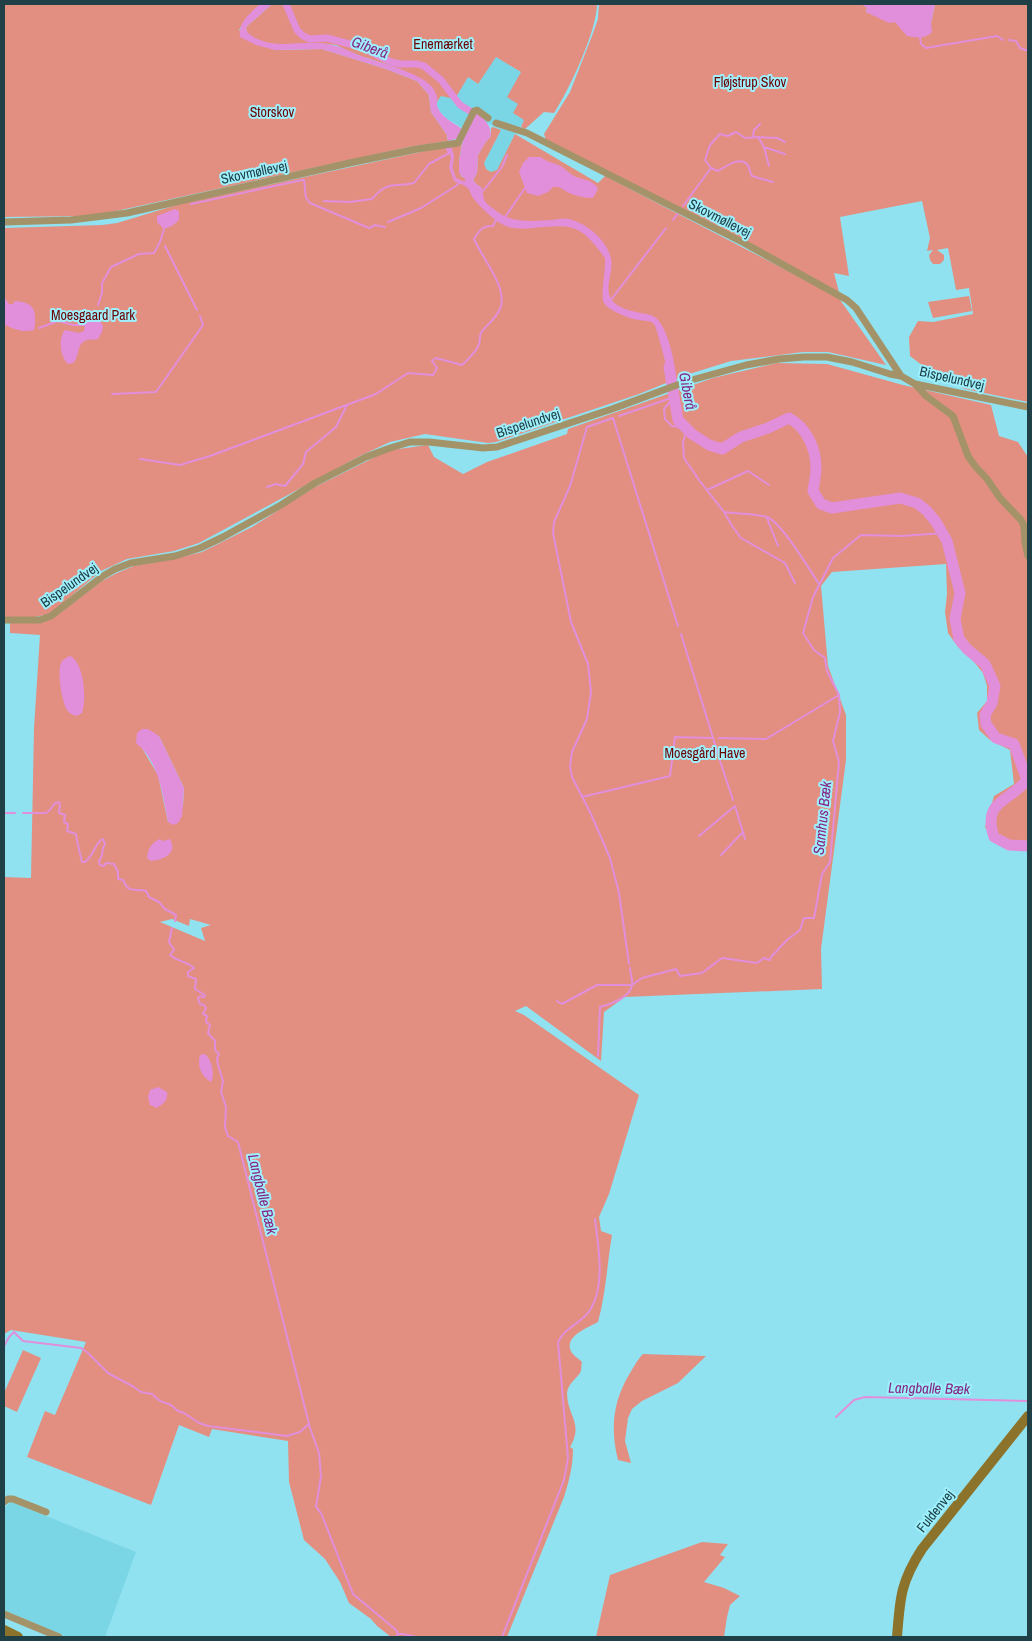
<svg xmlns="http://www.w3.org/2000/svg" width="1032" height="1641" font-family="'Archivo Narrow',sans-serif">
<rect width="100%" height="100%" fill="#91e2f0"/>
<path fill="#7ad6e5" d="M496,56l25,16 -3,32 7,16 -10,14 -18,36 -6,2 -6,-4 -1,-5 17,-33 -16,-8 -22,6 -17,-10 -8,-9 -2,-6 5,-7 14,2 13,-21 10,7z
M11,1502l125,50 -31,85h-38l-63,-27v-102z"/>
<path fill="#e28f82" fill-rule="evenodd" d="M4,4h256l-15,16 -6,10 36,20 47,-1 64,20 31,12 12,14 2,17 16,23 1,6 -39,6 -293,64 -29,5 -83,1z
M272,4h325c0,27 -28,86 -43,109l-10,-1 -19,17 -4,-2 3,-7 -11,-7 5,-9 -11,-7 14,-25 -25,-15 -18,27 -10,-7 -13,22 -14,-3 -5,7c4,-26 -56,-40 -75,-47 -9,-3 -17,-7 -25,-11 -28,-5 -66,8 -89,-12l-1,-6z
M599,4h263l5,4 -1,4 29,10 3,3 33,-2 4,-19h93v398l-63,-13 -38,-20 -17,-13 -1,-19 9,-16 15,1 40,-8 -4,-26 -13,2 -8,-42 -11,2 7,5v5l-4,4h-7l-3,-4 -1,-5 4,-5 -6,1 3,-13 -8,-37 -82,16 9,59 -15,-3 5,19 -293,-152 -2,-6 26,-42 22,-56 6,-17z
M493,127l8,3 -17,33 2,6 5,3 6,-2 18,-36 83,49 7,-7 233,121 48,68 -58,-13h-25l-72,9 -45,14 -47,19 -143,48 -8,1 -63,-9 -35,8 -30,14 -161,87 -25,8 -47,8 -26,12 -51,43 -15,3h-31v-389l98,-3 15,-2 63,-19 282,-61 -3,19 2,14 21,12 -6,-4 -3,-4 4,-7 1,-18 7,-12 6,-7v-8z
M969,296l3,15 -39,7 -5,-16z
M777,363l50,1 76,21 88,20 8,31 19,6 10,15v394l-19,-2 -14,-6 -10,-16 9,-31 20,-12 -4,-34 -20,-10 -11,-10 -2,-17 10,-12v-15l-4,-13 -12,-15 -13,-11 -10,-14 -3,-21 2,-18 -1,-30 -114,8 -11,14 7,80 18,49v45l-25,189 1,40 -197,8 -21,15 -3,49 -75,-55 -11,5 9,4 115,80 -30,99 -10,23 2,14 11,4c-5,29 -6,58 -14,87 -11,6 -36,15 -26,31 2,3 7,6 10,9 -1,3 0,8 -2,11 -5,7 -12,11 -13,20 0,23 17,30 3,54l3,2c0,17 -4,32 -9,48l-57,140h-116l-14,-11 -6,-7 -22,-16 -9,-21 -15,-23 -21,-19 -15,-58 -1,-41 -76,-12 -3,8 -30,-12 -28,80 -124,-48 18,-46 10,4 31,-73 -75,-12 -7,4v-457l27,1 3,-150 6,-93 -30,-2v-10l46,-7 46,-35 15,-8 17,-7 35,-6 33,-8 50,-25 63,-40 60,-30 16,-7 37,-5 6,12 29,17 24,-12 80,-28 1,-5 145,-51zM159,736l25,52 -1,18 -15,16 -10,-47 -16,-27zM172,919l17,7 1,-7 21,6 -10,3 4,13 -45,-19z
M23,1350l18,8 -24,54 -13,-6v-13z
M643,1354l63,2 -28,27 -36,18 -10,8 -4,9 -3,23 6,22 -13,-3c-8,-32 -5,-59 12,-87 4,-6 7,-13 13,-19z
M702,1542l26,2 -8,11 5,2 -21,25 20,6 16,8 -10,9 -3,12 -3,20h-128l14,-62z"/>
<path fill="#e18edb" d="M260,4h12l-26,23 1,5c25,23 61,4 89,14 8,2 15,6 22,9 18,7 62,17 74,32 1,1 5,8 5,10 1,4 -1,7 1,11 4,9 15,15 23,20l1,3 -6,8 -8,2 -1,-6 -16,-23 -2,-17 -12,-14 -31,-12 -64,-20 -47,1 -19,-5 -16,-8c-2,-15 10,-23 20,-33z
M862,4h73l-4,19 1,9c-6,7 -16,6 -25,4l-12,-14 -6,1 -23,-11 1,-4z
M476,113c9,6 15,12 15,23l-6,7 -7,12 -1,18 -4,7 3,4 6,4c1,4 1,8 2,11 2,5 7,8 11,11 17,14 37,11 58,10 6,-1 13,-2 19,0 17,5 36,22 39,39 3,13 -8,30 1,41 8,11 27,12 39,15 16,5 25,50 25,66l-6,2c-1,-7 -13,-56 -16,-59 -4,-4 -10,-3 -15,-4 -9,-1 -33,-10 -36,-19 -2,-10 3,-31 2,-43 -25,-34 -31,-34 -72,-30 -9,1 -19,1 -27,-2 -9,-3 -27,-20 -33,-28 -2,-3 -3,-7 -5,-10 -3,-3 -10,-5 -14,-7l-5,-14 2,-10 -6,-9 6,-1c6,12 1,12 2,22 1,3 2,6 3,9l9,4v-3l-6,-6v-11l4,-23z
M529,157h12c5,5 11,5 17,8 6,2 8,6 13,9 9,7 22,4 27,15l-5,9c-8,0 -17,-2 -24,-5 -6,-3 -9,-7 -16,-6l-5,5 -10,4 -11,-3 -8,-21 4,-9z
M175,209l4,2v9l-7,6 -8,3 -7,-7v-6z
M4,297l5,7h4l2,-3c20,1 22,10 19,29 -11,3 -21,-1 -30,-6z
M93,310l7,3v8l3,5 -1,6 -4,7c-5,2 -8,-1 -13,2 -9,4 -5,16 -12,22l-5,1c-8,-7 -10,-26 -3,-34l14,3 5,-2 1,-6z
M70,656c14,6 17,44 12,57l-5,3c-4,-1 -7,-2 -10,-6 -5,-8 -10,-38 -6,-47 2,-4 6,-6 9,-7z
M142,729h6l11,7 25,52 -2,28 -4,7 -5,2 -5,-3c-5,-26 -9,-61 -32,-79l1,-10z
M159,839l4,2 7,-2c8,15 -7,21 -19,22l-4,-3c1,-9 4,-14 12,-19z
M205,1054c7,6 10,20 6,28 -10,-6 -14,-16 -11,-27z
M158,1087l9,5c1,9 -3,11 -10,16l-7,-3 -2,-8 2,-7z"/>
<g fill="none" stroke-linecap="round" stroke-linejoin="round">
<path stroke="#e18edb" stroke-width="2" d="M920,37l1,7 5,4 71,-12 6,4
M1009,40l7,1 4,7 8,3
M753,136l1,-6 6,-6
M758,137l19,1 8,4
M764,147l21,7
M769,166l-5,-19 -6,-10 -13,1 -9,-6 -8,4 -8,-2 -10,11 -5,15 6,8 7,3c7,-4 21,-15 29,-7 2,2 3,9 5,12l21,6
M483,191l19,-24 5,-12
M324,201l26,1 22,-3c16,-19 22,-11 42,-16l15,-19 20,-11
M191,204l111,-24h2l2,18 4,5 59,25 3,-1 2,-2 11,2
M683,206l28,-38
M505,217l20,-29
M673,220l5,-7
M388,222l33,-14 35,-22 4,-4
M165,246l32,64
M610,301l56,-73
M98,305l4,-12v-10l9,-16 28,-13 15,-1 6,-11 4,-13
M39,328l19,-7 16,4h11
M112,394l44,-2 47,-67 -3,-9
M674,397l-10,12 1,10 7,7 14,2
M619,416l55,-19
M687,429l-4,13 1,16 15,22 25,32c14,2 29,1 43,5 15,6 42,52 52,67
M140,459l40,6 30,-9 166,-62 32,-21 25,2 4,-7 -5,-7 4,-3 26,7c5,-5 15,-13 17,-21 2,-5 -1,-9 4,-14 6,-7 13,-12 17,-21 9,-20 -18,-51 -26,-70 5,-8 8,-14 19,-13l4,-8
M267,487l9,-3 9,2 18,-22 3,-12 30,-25 11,-22
M707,490l41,-19 21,14
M724,512l8,14 9,12 44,25 10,20
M767,518l11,28
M681,634l37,120
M719,738l47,1 73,-44
M720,761l13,39
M582,797l88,-21 5,-39 38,1
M4,813h11
M23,813h23l3,-2 6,-8 4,-1 1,3 -1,8 6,2 -1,7 4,2 -1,7 9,3c1,9 4,19 6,28h3c10,-8 10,-20 18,-23l2,5c-5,6 0,10 -6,17l1,4 4,1 2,-3 8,1 4,8v7l5,1c6,14 11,8 23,11l3,6 10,5 6,7 11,6 -1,6
M699,836l36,-30 10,33
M721,855l22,-23
M172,928l-3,14 5,8 -4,5c7,6 18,7 24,13l-6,4v4l8,3 -1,10 10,6 -1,2 -4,-1 -2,3 2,5 4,1 2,3 -3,6 4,2 -1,6 4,3 -2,8 7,8v9l4,4 -2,4 1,7 5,16 -2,11 5,15 -1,20 3,9 10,6 72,286 9,25 2,23 -5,31 5,6 32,81 43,36 2,4
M629,964l-10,-71 -9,-35 -19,-44 -19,-37 -2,-11 2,-14 15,-33 4,-27 -3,-28 -17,-42 -18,-89 1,-11 16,-36 17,-59 26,-9 65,208
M557,1001l5,3 35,-19h35l10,-7 34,-9 4,7 22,-3 20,-15 35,5 7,-5 6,2 1,-3 16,-17 13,-10 4,-12h10l8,-44 8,-12 9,-100 -6,-21 7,-29 -1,-17 -12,-24 -2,-13 -11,-8 -11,-17 10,-36 20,-39 28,-23 41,1 41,-3
M598,1056l2,-49c11,-3 30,-9 32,-22 1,-5 -2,-12 -2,-17
M4,1346l5,-9 5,-5 9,9 58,7 7,5 20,20 26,14 7,5 11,2 8,7 11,4 7,6 6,2 15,10 9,3 79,10 13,-4 9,-8
M836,1417l18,-17 11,-3 163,4
M396,1637l2,-3h5l14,3
M502,1637l62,-157 4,-22 -10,-116c7,-15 24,-19 32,-32 16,-24 8,-65 5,-91"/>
<path stroke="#e18edb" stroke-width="7" d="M286,4l11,26 6,6 7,3 17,-1 34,9 30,15 9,2h17l7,2 17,14 19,25 10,6"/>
<path stroke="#e18edb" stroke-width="11" d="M669,367l9,53 14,14 17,11 13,4 19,-12 27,-9 21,-10c17,9 27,30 27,50 0,7 -2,16 -3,23l8,13 11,4 68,-10 17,5 10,8 9,11 11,19 13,52 -5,26 4,20 8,10 18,15 10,22 -3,17 -7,12 1,9 10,14 18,6 13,36c-19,23 -45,21 -33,57l15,8 19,1"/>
<path stroke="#a49368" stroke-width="7" d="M496,123l31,10 217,110 103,57 9,8 45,68
M4,222l67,-2 56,-7 227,-51 63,-13 41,-6 16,-32 3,-1 11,8
M915,384l11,12 27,20 15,40 7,10 12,13 13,19 21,22 3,6 1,17 3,13
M4,620h36l11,-4 52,-40 12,-7 16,-6 44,-7 25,-8 23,-11 58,-32 34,-22 51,-26 24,-9 20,-6h19l54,6 14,-1 115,-38 76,-28 58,-16 33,-6 25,-2h23l25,5 38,12 11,2 14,8 113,23
M4,1502l4,-3h5l33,13
M4,1614l55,23"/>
<path stroke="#8c732b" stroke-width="10" d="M4,1630l14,7
M897,1637c3,-38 3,-54 25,-88l106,-133"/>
</g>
<g text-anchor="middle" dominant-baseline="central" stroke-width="4" stroke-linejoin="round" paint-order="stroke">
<g font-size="14" fill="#6b0000" stroke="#9ef0fd">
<text x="443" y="44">Enemærket</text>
<text x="750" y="82">Fløjstrup Skov</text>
<text x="272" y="112">Storskov</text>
<text x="93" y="315">Moesgaard Park</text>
<text x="705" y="753">Moesgård Have</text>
</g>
<g font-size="14" fill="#1e4046" stroke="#9ef0fd">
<text transform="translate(254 172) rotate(-12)">Skovmøllevej</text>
<text transform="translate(720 218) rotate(27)">Skovmøllevej</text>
<text transform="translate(952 378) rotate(13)">Bispelundvej</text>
<text transform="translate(528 423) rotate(-18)">Bispelundvej</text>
<text transform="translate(69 585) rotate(-35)">Bispelundvej</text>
<text transform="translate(935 1511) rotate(-51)">Fuldenvej</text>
</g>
<g font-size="15" font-style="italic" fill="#862683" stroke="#9ef0fd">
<text transform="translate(370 47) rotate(20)">Giberå</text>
<text transform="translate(688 391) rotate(79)">Giberå</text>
<text transform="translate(822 818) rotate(-84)">Samhus Bæk</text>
<text transform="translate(263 1194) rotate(76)">Langballe Bæk</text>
<text transform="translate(929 1388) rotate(1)">Langballe Bæk</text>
</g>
</g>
<rect width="1032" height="1641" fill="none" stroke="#1e4046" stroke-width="10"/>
</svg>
